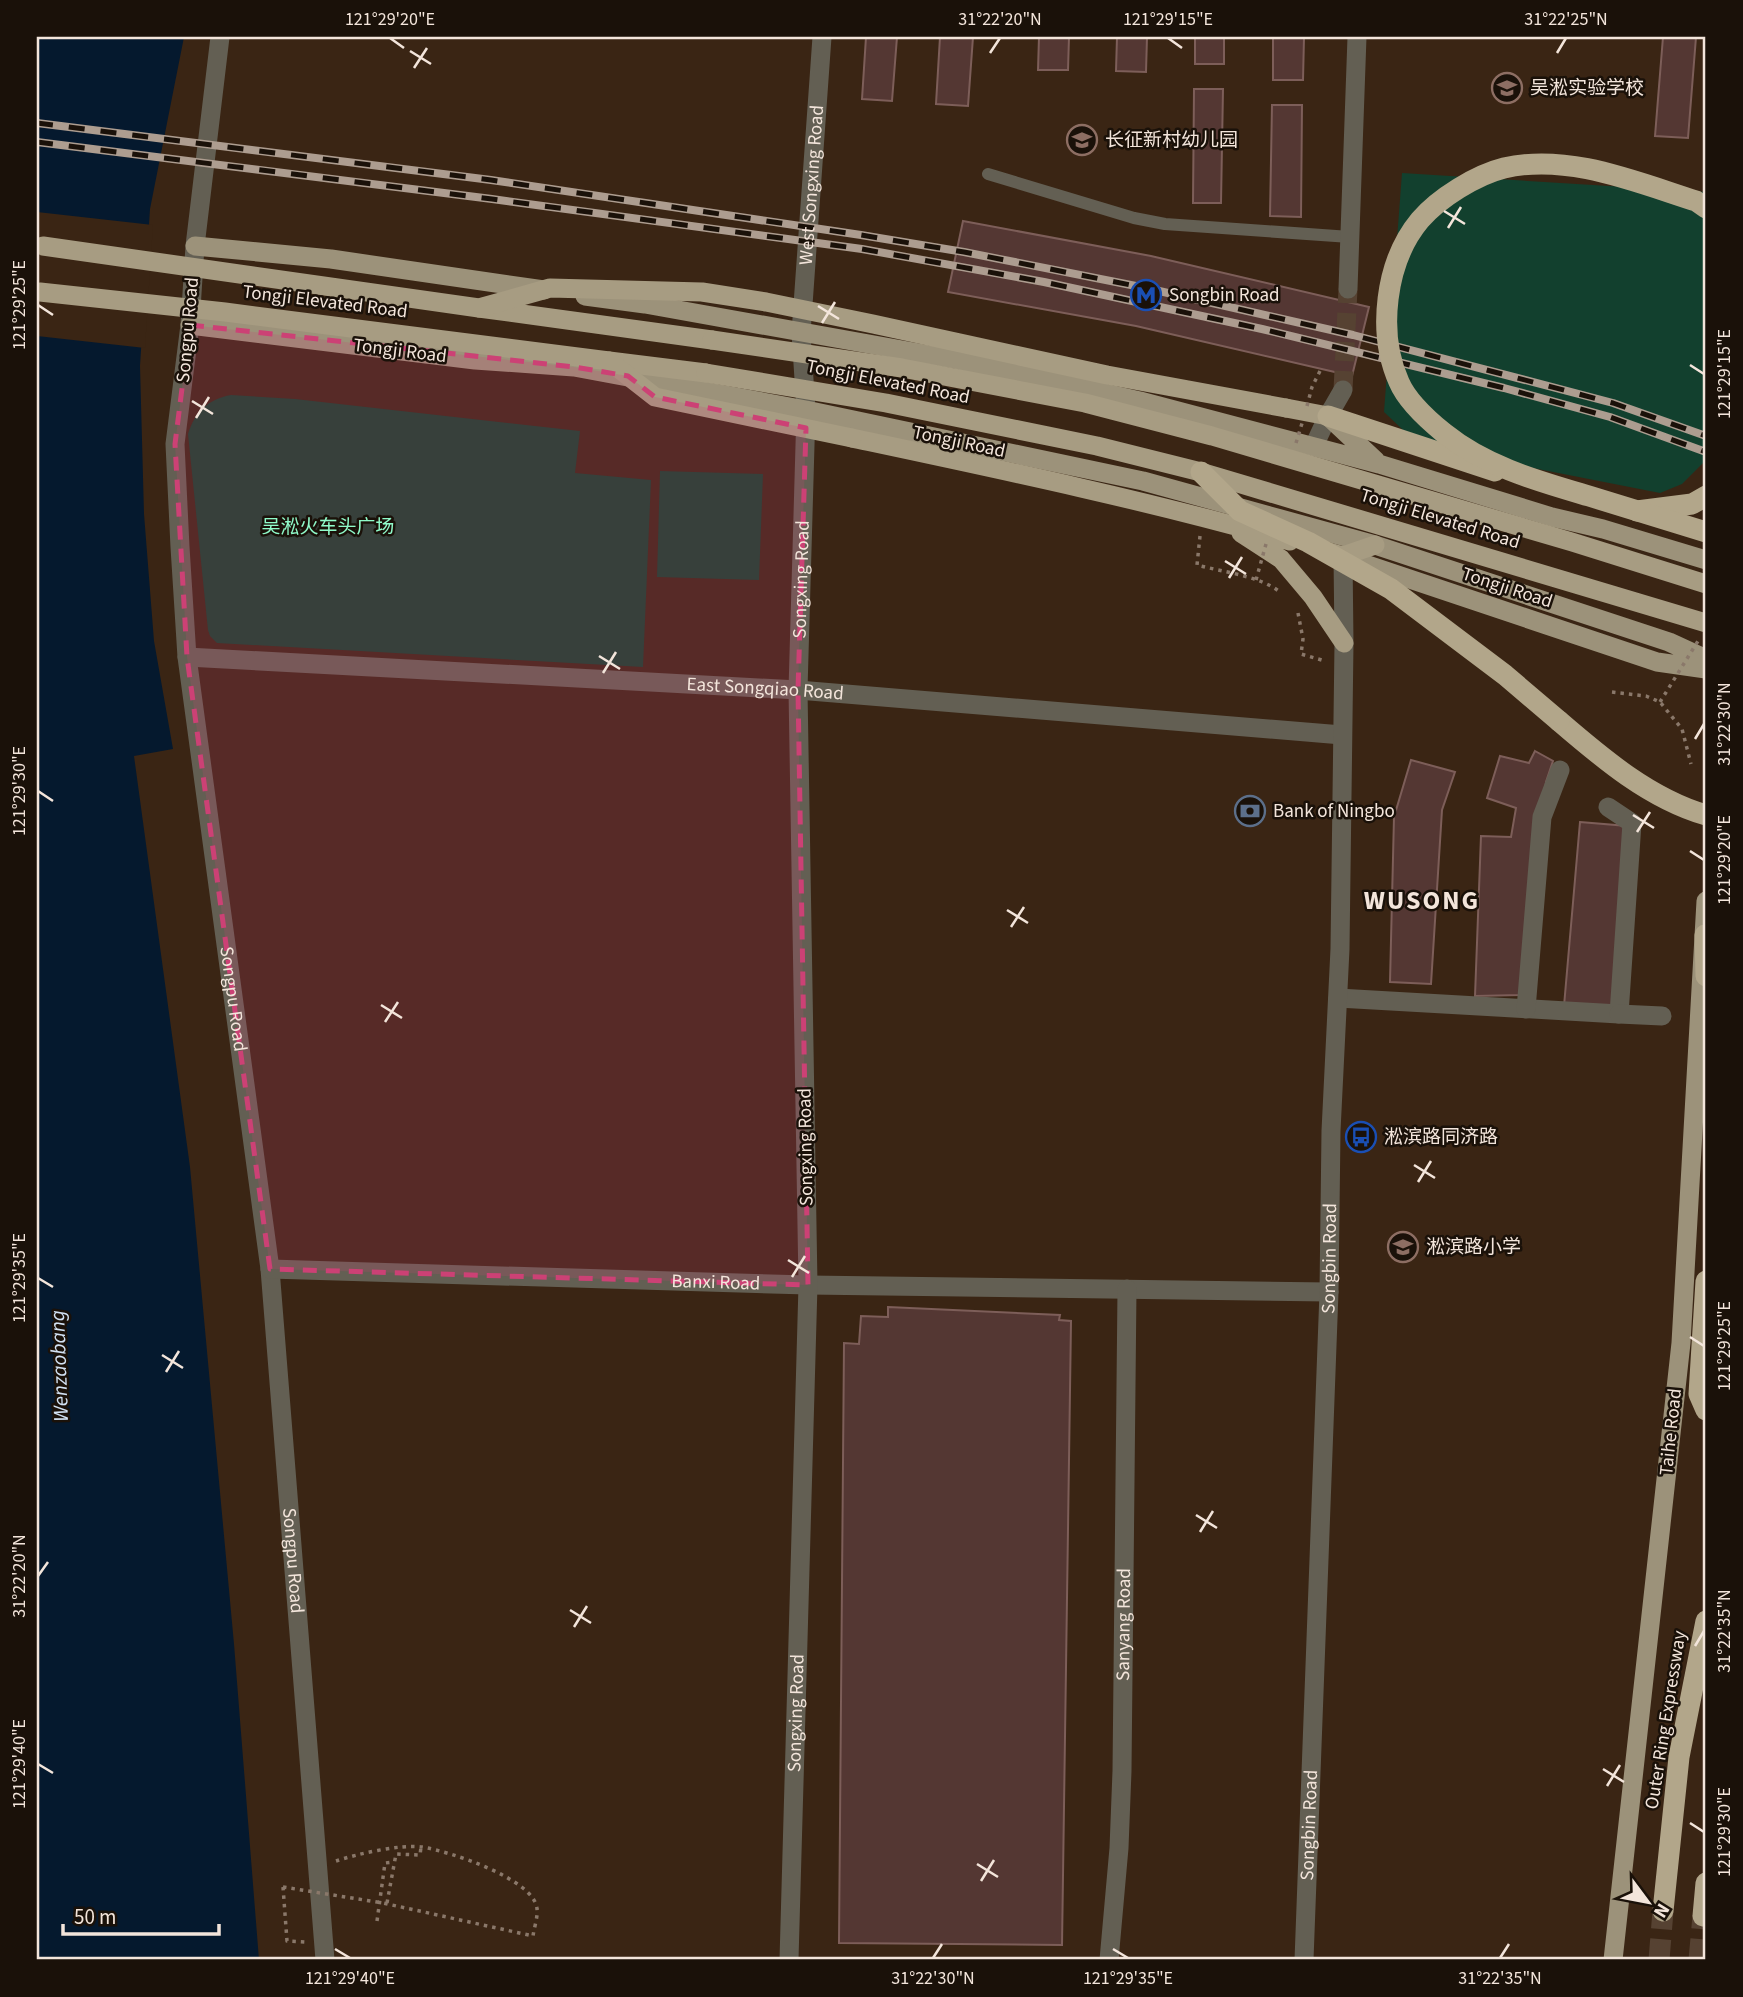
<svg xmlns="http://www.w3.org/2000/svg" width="1743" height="1997" font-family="'Source Sans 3','Noto Sans SC',sans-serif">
<rect width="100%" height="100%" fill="#3a2514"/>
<path fill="#12402e" d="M1402,173l304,19v268l-24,24 -22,9 -240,-47 -36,-34z
M231,395l64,4 285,32 -5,42 76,7 -8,187 -426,-24 -7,-7 -2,-6 -20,-196c7,-22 20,-35 43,-39z
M660,471l103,3 -4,106 -102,-3z"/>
<path fill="#05192e" d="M37,37h147l-34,172 -10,157 4,148 10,127 19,108 -39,7 56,411 44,477 25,316h-222z"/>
<path fill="#3a2514" d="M37,212l116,13 -8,123 -108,-12z"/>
<path fill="#543733" stroke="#7d5e59" stroke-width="2" d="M866,37h31l-5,64 -30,-2z
M940,37h33l-5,69 -32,-2z
M1039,37h30l-1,33h-30z
M1117,37h30l-1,35 -30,-1z
M1195,37h29v27h-29z
M1273,37h31l-1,43h-30z
M1663,37h33l-8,101 -33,-2z
M1194,89h29l-2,114h-28z
M1272,105h30l-1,112 -31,-1z
M963,221l188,35 218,51 -17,69 -216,-50 -188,-34z
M1535,751l18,10 -7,21 -25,213 -46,1 6,-160 30,1 5,-29 -29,-10 13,-42 29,7z
M1411,760l44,12 -13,38 -11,174 -41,-2 4,-165z
M1580,822l47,4 -11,184 -52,-4z
M888,1307l172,8 -1,5 12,1 -9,624 -223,-2 5,-600 15,1 2,-28 27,1z"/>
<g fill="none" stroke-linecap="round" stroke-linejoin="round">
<path stroke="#564232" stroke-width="19" stroke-dasharray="19 10" stroke-linecap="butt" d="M1343,390l5,-101"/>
<path stroke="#564232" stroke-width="21" stroke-dasharray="21 10" stroke-linecap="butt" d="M1659,1960l4,-49
M1699,1960l4,-44"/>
<path stroke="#8a786a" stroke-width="3.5" stroke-dasharray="3.5 5" stroke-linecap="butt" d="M1200,536l-3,29c26,7 63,11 83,27
M1298,613l5,26 -2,15 24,7
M1612,692l34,4 14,6 22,27 9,35
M336,1861c21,-7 64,-17 86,-14 26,4 113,32 115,62 1,8 -3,19 -4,27l-150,-33
M283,1887l4,54 18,1
M387,1903l9,-49 24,1 1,-8
M377,1921l8,-58 8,-1"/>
<path stroke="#635f53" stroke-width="12" d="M988,174l146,44 31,6 185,13"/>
<g stroke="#635f53" stroke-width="19">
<path id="s1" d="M220,37l-25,209 -5,79 -15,119 5,103 7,110 83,612 55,691"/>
<path d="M1348,289l9,-252"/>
<path d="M1314,446l14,-30 15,-26"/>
<path id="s2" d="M187,657l611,33 544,45"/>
<path d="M1338,998l281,16 13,-191 -24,-16"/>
<path d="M1526,1009l16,-192 18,-47"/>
<path d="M1619,1014l43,2"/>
<path id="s3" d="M270,1269l538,16 521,7"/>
<path id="s4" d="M789,1960l19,-675 -10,-595 8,-280 -5,-77 21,-296"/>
<path id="s5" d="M1109,1960l10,-112 3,-77 5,-482"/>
<path id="s6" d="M1304,1960l25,-668 2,-161 9,-182 4,-306 -1,-87"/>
</g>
<path stroke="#9c927a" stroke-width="19" d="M195,246l136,13 213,31
M585,296l60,8 313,56 182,41 239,63 173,53 51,12 103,31
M190,325l285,35 99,7 232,43 337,71 232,64 294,97 37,17
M1329,417l47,44
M1347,558l310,104 49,7
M1613,1960l68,-617 25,-442"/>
<path stroke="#a79c82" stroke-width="19" d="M479,308l233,32
M609,361l97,12
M1286,408l42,8
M852,438c146,31 294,62 438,103
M1241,533l40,26 32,38 31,46
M1326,551l17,5 32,-11"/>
<path stroke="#b2a68a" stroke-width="21" d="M1328,416l167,55
M1637,511l55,-7 14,-8
M1559,721c43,37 91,78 147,94
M1705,935l1,41
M1706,1281l-7,113 7,16
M1663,1911l16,-154 27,-136
M1703,1916l3,-33"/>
<g stroke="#ad9d90" stroke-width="8">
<path id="rail" d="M37,123l454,57 370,55 103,17 182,36 207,47 260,68 93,33
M37,142l455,57 370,50 182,33 218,47 242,59 106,29 96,35"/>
</g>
<use href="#rail" stroke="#1a1109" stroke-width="5" stroke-dasharray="16" stroke-linecap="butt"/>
<path stroke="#8a786a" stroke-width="3.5" stroke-dasharray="3.5 5" stroke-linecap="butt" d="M1307,406l5,-19 9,-18
M1296,443l7,-23
M1256,580l10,-36
M1660,702l38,-61
M283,1887l100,16"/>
<path stroke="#a79c82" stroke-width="19" d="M43,246l436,62 71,-20 152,4 64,10 107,22 234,51 179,33
M40,292l185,20 384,49 46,36 197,41
M712,340l190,28 183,35 127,33 360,106 134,42
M706,373l180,30 211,43 104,26 505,151"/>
<path stroke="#b2a68a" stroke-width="21" d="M1706,208l-10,-7c-60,-19 -128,-48 -192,-33 -28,7 -65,30 -84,52 -35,42 -43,113 -21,162 8,19 29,38 45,51 42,34 94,48 145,63 39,12 78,24 117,36
M1201,472l39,39 68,31 83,47 114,86 54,46"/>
</g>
<path fill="#cc4175" fill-opacity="0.2" stroke="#cc4175" stroke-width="5" stroke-dasharray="14 9" stroke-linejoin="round" d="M190,325l384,42 54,9 27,21 151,31 -8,262 10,595 -538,-16 -83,-612 -12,-213z"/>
<path fill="none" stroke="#f3e5db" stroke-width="2.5" d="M390,38l14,10M1168,38l14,10M410,51l21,13M990,53l10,-15M1557,53l9,-15M414,68l13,-20M1444,211l21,13M1448,228l13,-21M38,305l15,10M818,306l21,13M822,323l13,-21M1690,365l14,9M192,401l21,13M196,418l13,-21M1225,561l21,13M1229,578l13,-21M599,656l21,13M603,673l13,-21M1695,739l9,-15M38,791l15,10M1633,815l21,13M1637,832l13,-20M1690,851l14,9M1007,910l21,13M1011,927l13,-20M381,1005l21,13M385,1022l13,-20M1414,1165l21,13M1418,1182l13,-21M788,1260l21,13M792,1277l13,-21M38,1278l15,9M1690,1337l14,9M162,1355l21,13M166,1372l13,-21M1196,1515l21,13M1200,1532l13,-21M38,1576l10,-14M570,1610l21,13M574,1627l13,-21M1695,1646l9,-15M38,1764l15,9M1603,1769l21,13M1607,1786l13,-21M1690,1823l14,9M977,1864l21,13M981,1881l13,-21M335,1949l15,9M1113,1949l15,9M933,1958l9,-14M1500,1958l9,-14"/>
<defs>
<g id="school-ring" transform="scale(1.575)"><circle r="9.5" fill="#1a1109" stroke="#8d6e63" stroke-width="1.5"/><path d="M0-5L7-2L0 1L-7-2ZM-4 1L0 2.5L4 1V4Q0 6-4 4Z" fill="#8d6e63"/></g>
<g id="metro-ring" transform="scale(1.575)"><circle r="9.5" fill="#1a1109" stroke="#1a4fb4" stroke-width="1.5"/><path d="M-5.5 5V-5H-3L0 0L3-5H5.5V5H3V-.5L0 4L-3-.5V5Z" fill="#1a4fb4"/></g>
<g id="bank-ring" transform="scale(1.575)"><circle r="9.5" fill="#1a1109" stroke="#5c6f8a" stroke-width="1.5"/><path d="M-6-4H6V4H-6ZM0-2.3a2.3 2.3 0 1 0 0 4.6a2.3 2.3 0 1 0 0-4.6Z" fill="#5c6f8a"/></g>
<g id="bus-ring" transform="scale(1.575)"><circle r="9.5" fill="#1a1109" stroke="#1a4fb4" stroke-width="1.5"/><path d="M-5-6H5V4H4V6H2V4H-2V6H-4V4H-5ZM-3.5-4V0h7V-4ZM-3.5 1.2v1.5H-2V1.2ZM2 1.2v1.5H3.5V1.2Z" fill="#1a4fb4"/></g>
</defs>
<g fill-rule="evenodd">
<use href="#school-ring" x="1507" y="88"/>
<use href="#school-ring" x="1082" y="140"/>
<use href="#metro-ring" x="1146" y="295"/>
<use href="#bank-ring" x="1250" y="811"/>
<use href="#bus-ring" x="1361" y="1137"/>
<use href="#school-ring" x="1403" y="1247"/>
</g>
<g text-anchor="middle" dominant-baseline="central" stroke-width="5" stroke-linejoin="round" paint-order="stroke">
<g font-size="19" fill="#f3e5db" stroke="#1a1109" text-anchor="start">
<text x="1530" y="88">吴淞实验学校</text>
<text x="1105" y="140">长征新村幼儿园</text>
<text x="1169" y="295">Songbin Road</text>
<text x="1273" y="811">Bank of Ningbo</text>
<text x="1384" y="1137">淞滨路同济路</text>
<text x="1426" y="1247">淞滨路小学</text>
</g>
<g font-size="19" fill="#f3e5db" stroke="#1a1109">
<text stroke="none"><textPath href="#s4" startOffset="1776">West Songxing Road</textPath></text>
<text transform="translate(325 302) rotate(7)">Tongji Elevated Road</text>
<text transform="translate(188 330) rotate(-85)">Songpu Road</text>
<text transform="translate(400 351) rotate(7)">Tongji Road</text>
<text transform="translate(888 382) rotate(11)">Tongji Elevated Road</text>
<text transform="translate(959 442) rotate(12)">Tongji Road</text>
<text transform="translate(1440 519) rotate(17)">Tongji Elevated Road</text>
<text stroke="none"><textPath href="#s4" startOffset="1381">Songxing Road</textPath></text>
<text transform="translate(1507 588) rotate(18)">Tongji Road</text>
<text stroke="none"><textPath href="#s2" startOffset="579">East Songqiao Road</textPath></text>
<text stroke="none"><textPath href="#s1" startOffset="968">Songpu Road</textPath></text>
<text transform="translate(806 1147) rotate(-91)">Songxing Road</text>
<text stroke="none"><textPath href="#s6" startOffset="702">Songbin Road</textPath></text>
<text stroke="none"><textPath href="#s3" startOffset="446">Banxi Road</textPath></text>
<text transform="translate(1671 1432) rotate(-84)">Taihe Road</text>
<text stroke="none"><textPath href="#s1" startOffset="1533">Songpu Road</textPath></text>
<text stroke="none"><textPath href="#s5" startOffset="336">Sanyang Road</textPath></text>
<text stroke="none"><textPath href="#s4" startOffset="247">Songxing Road</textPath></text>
<text transform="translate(1666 1720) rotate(-81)">Outer Ring Expressway</text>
<text stroke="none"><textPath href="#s6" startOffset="135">Songbin Road</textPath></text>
</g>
<g font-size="19" fill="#90fbca" stroke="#1a1109">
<text x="328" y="527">吴淞火车头广场</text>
</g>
<g font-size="21" font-style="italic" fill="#d2e2f4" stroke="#1a1109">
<text transform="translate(59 1366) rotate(-92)">Wenzaobang</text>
</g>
<g font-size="26" font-weight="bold" letter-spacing="2" fill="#f3e5db" stroke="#1a1109">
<text x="1422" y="900">WUSONG</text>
</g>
</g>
<rect width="1743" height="1997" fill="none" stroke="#1a1109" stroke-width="77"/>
<g transform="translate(1648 1902) rotate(122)" stroke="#1a1109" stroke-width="5" paint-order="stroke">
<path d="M0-5L12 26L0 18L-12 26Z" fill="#f3e5db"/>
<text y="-10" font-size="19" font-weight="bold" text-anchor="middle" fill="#f3e5db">N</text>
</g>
<path d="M63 1924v10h156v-10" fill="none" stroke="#f3e5db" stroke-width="3.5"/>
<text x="74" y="1924" font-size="21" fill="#f3e5db" stroke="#1a1109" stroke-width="5" paint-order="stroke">50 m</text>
<rect x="38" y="38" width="1666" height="1920" fill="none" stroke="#f3e5db" stroke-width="2.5"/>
<g font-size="18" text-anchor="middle" fill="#f3e5db">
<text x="390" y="25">121°29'20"E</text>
<text x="1000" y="25">31°22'20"N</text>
<text x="1168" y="25">121°29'15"E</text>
<text x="1566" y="25">31°22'25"N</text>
<text transform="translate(19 305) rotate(-90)" y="6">121°29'25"E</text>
<text transform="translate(1724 374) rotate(-90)" y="6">121°29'15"E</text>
<text transform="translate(1724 724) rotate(-90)" y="6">31°22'30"N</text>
<text transform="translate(19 791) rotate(-90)" y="6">121°29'30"E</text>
<text transform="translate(1724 860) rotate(-90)" y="6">121°29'20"E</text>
<text transform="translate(19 1278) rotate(-90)" y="6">121°29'35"E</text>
<text transform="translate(1724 1346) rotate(-90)" y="6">121°29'25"E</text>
<text transform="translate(19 1576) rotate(-90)" y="6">31°22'20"N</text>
<text transform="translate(1724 1631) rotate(-90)" y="6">31°22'35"N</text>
<text transform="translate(19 1764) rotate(-90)" y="6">121°29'40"E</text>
<text transform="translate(1724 1832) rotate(-90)" y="6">121°29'30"E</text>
<text x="350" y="1984">121°29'40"E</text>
<text x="933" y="1984">31°22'30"N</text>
<text x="1128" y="1984">121°29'35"E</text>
<text x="1500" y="1984">31°22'35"N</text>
</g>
</svg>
